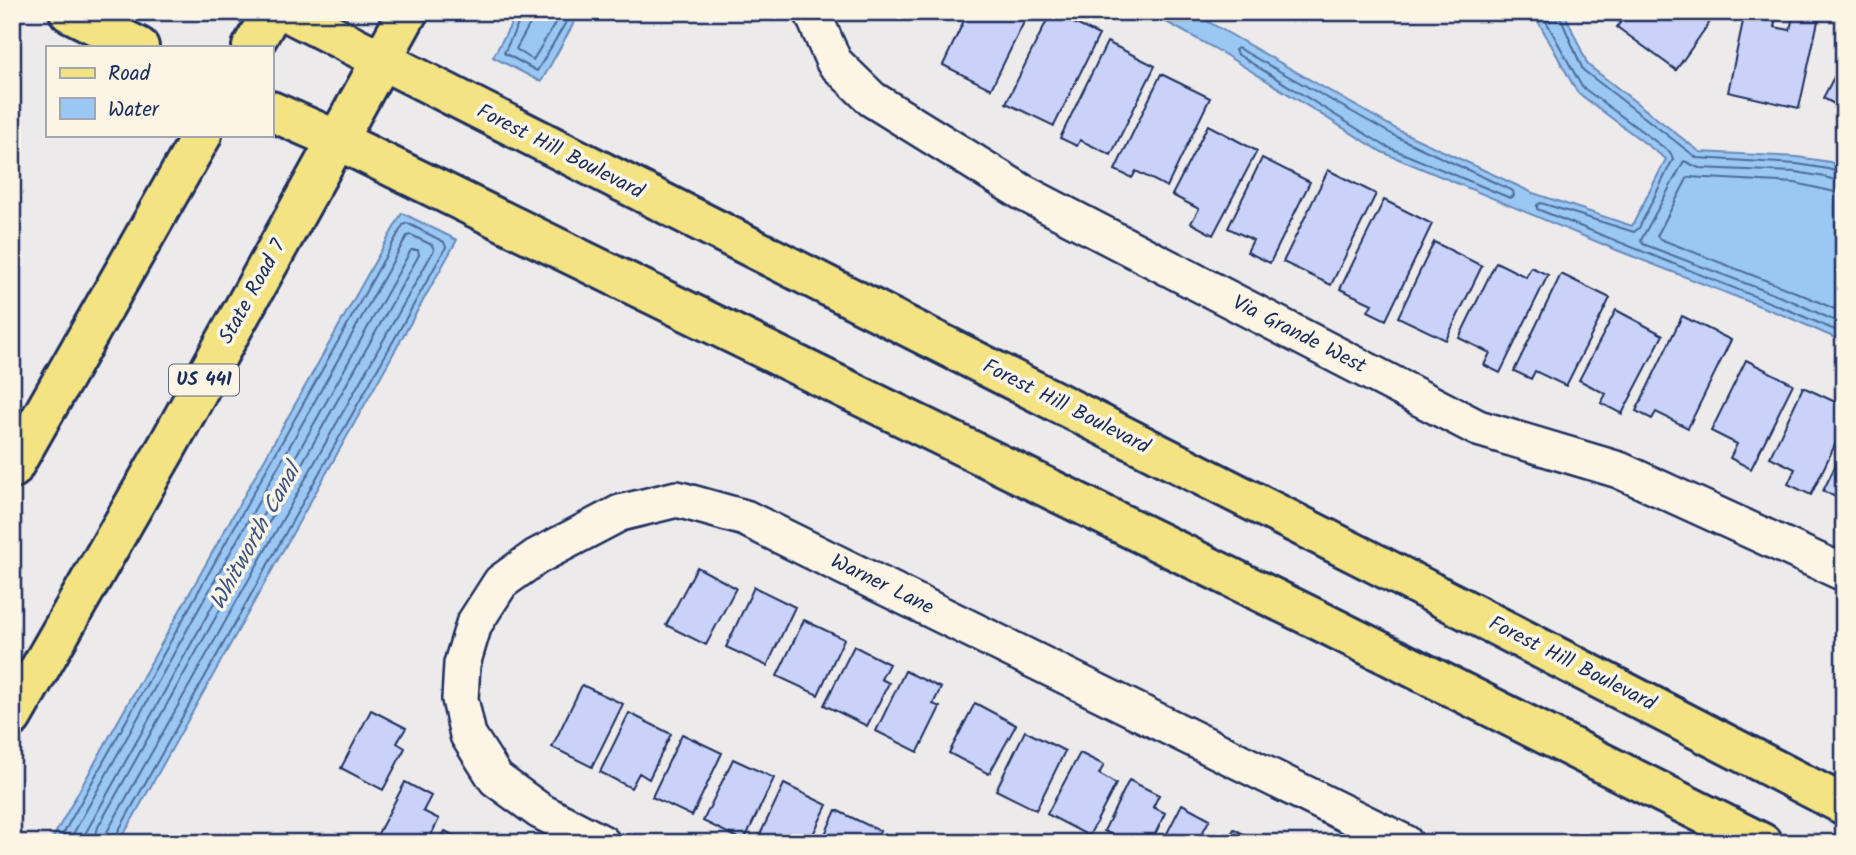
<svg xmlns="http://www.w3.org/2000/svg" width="1856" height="855" font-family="Kalam,sans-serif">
<rect width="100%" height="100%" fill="#edeaeb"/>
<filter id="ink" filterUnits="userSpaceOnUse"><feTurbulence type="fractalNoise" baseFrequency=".0143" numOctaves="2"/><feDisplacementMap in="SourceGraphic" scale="14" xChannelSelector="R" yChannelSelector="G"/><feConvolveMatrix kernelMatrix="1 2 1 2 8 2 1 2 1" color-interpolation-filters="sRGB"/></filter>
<g filter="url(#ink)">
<path fill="#9bc7f5" stroke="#688ab9" stroke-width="2" d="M518,12h62l-39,70 -48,-25z
M1148,12h43l209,119 133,62 99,33 34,-67 -89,-67 -44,-80h31l24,53 112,87 97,5 33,5 14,7v173l-56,-25 -169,-66 -237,-99 -168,-104z
M402,213l55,27 -338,603h-69z"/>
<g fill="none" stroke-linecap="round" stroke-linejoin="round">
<path stroke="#4e6c9a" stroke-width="2" d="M524,12l-20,41 33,18 35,-59
M532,12l-1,10 -15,27 17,11 29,-48
M1541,12l41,75 88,65 3,7 -34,69 -5,4 -93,-29 -4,2v4l254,102 53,23
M1558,12l25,58 114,88 100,6 31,5 16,5
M1238,48l159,89 116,54 1,5 -4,2 -125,-52 -148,-92 -2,-4z
M1844,183l-19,-6 -29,-5 -97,-4 -15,-7 -43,79 2,4 151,58 50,23
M1844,194l-49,-11 -107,-6 -31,59 3,3 138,54 46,20
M58,843l345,-618 4,-2 37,19 2,5 -331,590 -1,6
M68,843l339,-607 4,-1 21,10 2,5 -327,582 -2,11
M80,843l331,-593h7l1,5 -321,572 -4,16"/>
</g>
<path fill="#cad2fa" stroke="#1b2f5e" stroke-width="2" d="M968,12h61l-38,77 -48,-24z
M1051,12l48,23 -45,91 -48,-23z
M1628,12h89l-41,58 -59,-43z
M1745,12h32l-3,15 16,3 4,-18h26l-21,96 -71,-16z
M1107,42l48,24 -44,89 -31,-15 -3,6 -17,-8z
M1844,58v51l-21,-11z
M1161,74l49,24 -43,89 -31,-16 -4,7 -17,-8z
M1208,125l49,26 -44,84 -22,-12 8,-14 -27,-14z
M1262,158l48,24 -40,81 -23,-11 6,-12 -25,-12z
M1328,170l48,24 -45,91 -48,-23z
M1384,200l48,24 -46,96 -18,-9 4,-7 -32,-15z
M1434,242l48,24 -36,74 -48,-23z
M1496,262l30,15 5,-10 17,8 -48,98 -16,-8 6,-12 -31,-15z
M1561,274l49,24 -44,88 -31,-15 -4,8 -17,-8z
M1616,310l47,25 -41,79 -21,-11 5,-9 -27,-14z
M1682,316l49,24 -43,88 -32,-16 -4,7 -16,-8z
M1746,360l47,24 -42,85 -21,-11 7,-14 -26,-13z
M1803,387l41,19v20l-33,69 -23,-11 7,-15 -25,-12z
M1844,448v53l-21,-10z
M697,567l39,21 -30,57 -40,-20z
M754,587l41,20 -28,59 -41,-19z
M804,620l40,19 -26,56 -41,-19z
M854,646l35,18 -8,15 8,4 -22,43 -43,-21z
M905,671l36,17 -8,16 7,3 -22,45 -42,-21z
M582,685l41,19 -31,63 -40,-20z
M975,703l41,22 -27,49 -40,-21z
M371,710l35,18 -9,15 8,5 -22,42 -42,-22z
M629,713l42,21 -22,45 -10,-6 -8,15 -31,-16z
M1025,731l40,20 -29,59 -40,-20z
M682,734l40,19 -30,63 -40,-19z
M1080,753l24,12 -5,9 17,10 -27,52 -42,-22z
M733,759l41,19 -30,63 -41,-20z
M1129,780l30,15 -6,12 12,6 -14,30h-22l-25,-12z
M405,782l26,14 -8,15 16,8 -12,24h-54z
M784,784l43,21 -18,38h-53z
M1182,804l28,15 -9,16 14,8h-53z
M836,810l44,21 -6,12h-53z
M1234,829l21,11 -1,3h-28z
M445,831l23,12h-29z"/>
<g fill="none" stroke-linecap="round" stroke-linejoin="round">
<g stroke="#1b2f5e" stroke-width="40">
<path id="minor" d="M812,12l22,50 38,37 150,93 456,236 141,42 225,103
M602,843l-62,-32 -44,-32 -28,-44 -8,-36 2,-35 12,-40 27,-42 35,-25 84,-44 57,-14 68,19 660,325"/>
</g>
<g stroke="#1b2f5e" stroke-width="44">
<path id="major" d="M69,12l70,35
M287,12l1113,564 444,229
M252,47l20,-35
M271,111l66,29 981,480 444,223
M12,469l190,-334
M12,717l155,-270 241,-435"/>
</g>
<use href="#minor" stroke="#fcf5e5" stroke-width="35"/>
<use href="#major" stroke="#f4e382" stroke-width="38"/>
</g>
</g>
<g text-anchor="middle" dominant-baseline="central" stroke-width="7" stroke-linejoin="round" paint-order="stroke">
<rect fill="#fcf5e5" stroke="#5e6a86" stroke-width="2" x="169" y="364.5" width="70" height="31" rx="5"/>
<g font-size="19" font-weight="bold" fill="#1b2f5e">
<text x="204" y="380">US 441</text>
</g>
<g font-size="21" fill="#1b2f5e" stroke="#fcf5e5">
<text transform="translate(560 152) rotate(27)">Forest Hill Boulevard</text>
<text transform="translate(253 292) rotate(-61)">State Road 7</text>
<text transform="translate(1299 335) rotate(27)">Via Grande West</text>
<text transform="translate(1066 407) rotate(27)">Forest Hill Boulevard</text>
<text transform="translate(882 585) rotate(26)">Warner Lane</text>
<text transform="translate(1572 664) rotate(27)">Forest Hill Boulevard</text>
</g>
<g font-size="23" font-style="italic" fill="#3b5584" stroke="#fcf5e5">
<text transform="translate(256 537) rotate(-61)">Whitworth Canal</text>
</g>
</g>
<rect width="1856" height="855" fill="none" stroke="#fcf5e5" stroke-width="42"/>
<rect x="21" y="21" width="1814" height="813" fill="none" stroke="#1b2f5e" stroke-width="2.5" filter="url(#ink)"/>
<rect x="46" y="46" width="228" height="91" fill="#fcf5e5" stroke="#a2a6af" stroke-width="2"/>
<rect x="60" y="68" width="35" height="10" fill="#f4e382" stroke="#a2a6af" stroke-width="2"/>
<text x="108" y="80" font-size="21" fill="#1b2f5e">Road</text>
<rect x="60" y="98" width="35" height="21" fill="#9bc7f5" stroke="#a2a6af" stroke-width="2"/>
<text x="108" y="116" font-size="21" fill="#1b2f5e">Water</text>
</svg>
